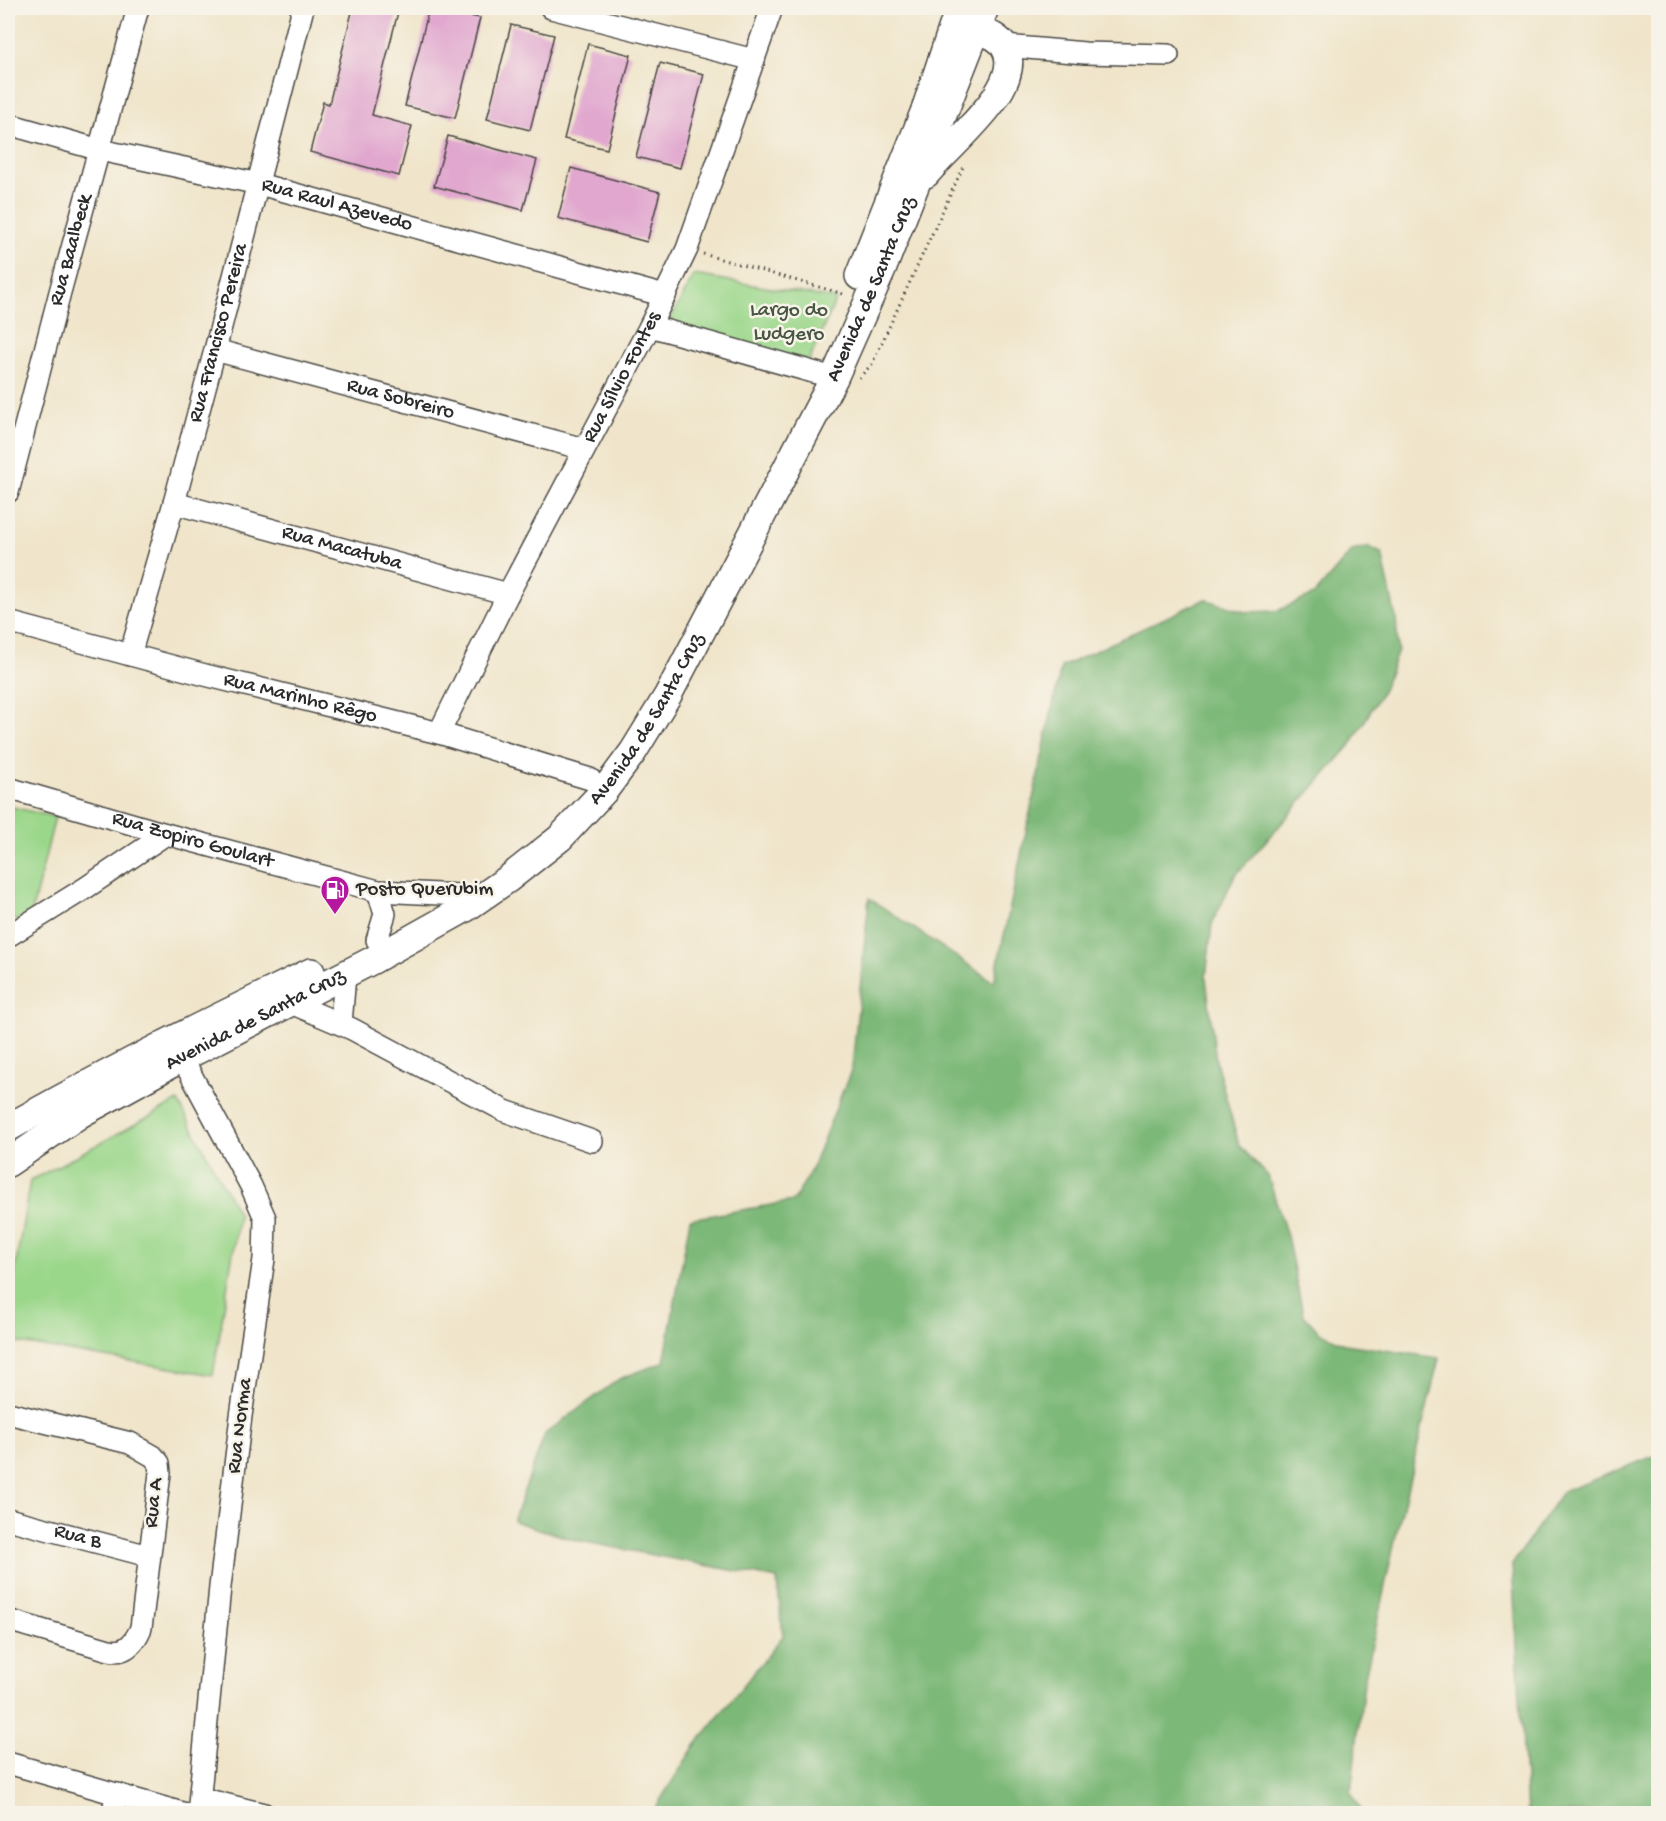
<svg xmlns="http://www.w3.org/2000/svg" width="1666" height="1821" font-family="'Gochi Hand',sans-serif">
<rect width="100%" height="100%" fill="#f7f3e8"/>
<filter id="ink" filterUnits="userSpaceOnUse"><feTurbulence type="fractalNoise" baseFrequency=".0167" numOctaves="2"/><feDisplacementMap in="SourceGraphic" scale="12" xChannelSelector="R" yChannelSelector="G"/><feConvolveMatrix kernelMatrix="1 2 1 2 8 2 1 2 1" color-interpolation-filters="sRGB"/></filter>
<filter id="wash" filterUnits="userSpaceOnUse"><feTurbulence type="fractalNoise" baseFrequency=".008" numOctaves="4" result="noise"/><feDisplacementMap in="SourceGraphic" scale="24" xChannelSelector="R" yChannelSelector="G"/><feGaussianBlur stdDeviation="1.35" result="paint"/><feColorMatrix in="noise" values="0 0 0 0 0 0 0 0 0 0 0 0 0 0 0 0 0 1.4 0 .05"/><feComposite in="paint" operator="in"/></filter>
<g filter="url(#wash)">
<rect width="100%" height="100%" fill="#f0e5ca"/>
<path fill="#9bd78b" stroke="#63815b" stroke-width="1.5" d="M694,275l142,24 -27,62 -142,-35z
M8,806l47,11 -26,106 -21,-5z
M178,1101l61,114 -26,160 -205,-34v-30l22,-130z"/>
<path fill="#7cb877" stroke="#547251" stroke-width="1.5" d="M1370,547l12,7 14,64 2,33 -15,39 -33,56 -116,131 -22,47 -6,54 10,83 23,84 29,31 19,60 16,78 16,18 26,12 94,14 -43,177 -32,147 -13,110 12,21h-711l42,-66 89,-111 -6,-57 -202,-39 -62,-19 32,-87 74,-55 45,-17 26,-143 104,-18 18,-33 40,-100 17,-170 125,84 67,-315 144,-68 40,13 32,-1 37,-16 38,-44z
M1654,1456l4,1v356h-131l-15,-248 50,-73z"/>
<g id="blocks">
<path fill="#e1a7cf" d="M353,8h46l-27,107 40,11 -13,50 -89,-24 13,-50 6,2z
M429,8l51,10 -25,100 -50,-12z
M511,25l43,10 -24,95 -43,-11z
M588,44l43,11 -24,94 -43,-10z
M660,63l44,11 -24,94 -44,-11z
M448,136l89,24 -14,50 -89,-24z
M571,168l89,24 -13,50 -89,-24z"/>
</g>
</g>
<g filter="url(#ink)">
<use href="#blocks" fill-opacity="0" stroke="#494743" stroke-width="1.5"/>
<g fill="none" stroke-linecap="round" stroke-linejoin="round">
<g stroke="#494743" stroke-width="24">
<g id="minor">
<path d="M551,8l203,52"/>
<path d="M1005,46l80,7 83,2"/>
<path id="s1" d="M8,124l92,26 159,34 406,112"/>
<path d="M650,326l184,52"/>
<path id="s2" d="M215,350l369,99"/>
<path id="s3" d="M8,492l52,-200 78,-284"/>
<path id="s4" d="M174,503l334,91"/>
<path id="s5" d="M8,622l197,53 234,58 151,46"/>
<path id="s6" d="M130,655l44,-152 41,-153 88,-342"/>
<path id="s7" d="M439,733l69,-139 142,-268 37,-77 85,-241"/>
<path id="s8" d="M8,788l158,46 212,57 81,4"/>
<path d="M8,936l76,-47 82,-55"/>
<path d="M377,940l8,-26 -7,-23"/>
<path d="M291,1003l61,26 153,82 87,30"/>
<path d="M341,1024l4,-49"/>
<path d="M182,1058l69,128 14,32 -1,41 -23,157 -21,171 -22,227"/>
<path d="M8,1413l122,30 23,13 6,7 1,10 -19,155c-6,14 -15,26 -32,22l-101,-30"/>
<path id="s9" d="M8,1519l141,37"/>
<path d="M8,1763l178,51"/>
<path d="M200,1798l64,16"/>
<path d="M112,1814l5,-20"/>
</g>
</g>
<g stroke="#494743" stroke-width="30">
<g id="major">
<path d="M926,174c22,-28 95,-83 81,-122 -3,-8 -10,-15 -19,-18 -10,-4 -16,-4 -26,0"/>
<path d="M859,276l66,-166 34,-102"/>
<path d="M8,1128c98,-56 200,-106 303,-156"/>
<path id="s10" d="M8,1163l72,-49 102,-56 191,-98 93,-52 42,-29 52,-41 44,-47 29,-39 35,-57 166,-317 48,-108 103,-262"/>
</g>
</g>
<path stroke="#494743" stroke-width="3" stroke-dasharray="1.5 4.5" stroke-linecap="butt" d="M703,254l144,41
M859,378l13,-14 91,-197"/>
<use href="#minor" stroke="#fff" stroke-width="21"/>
<use href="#major" stroke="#fff" stroke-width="27"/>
</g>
</g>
<defs>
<g id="fuel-pin" transform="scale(1.5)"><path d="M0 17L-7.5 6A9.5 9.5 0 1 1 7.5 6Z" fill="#b5179e" stroke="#f7f3e8"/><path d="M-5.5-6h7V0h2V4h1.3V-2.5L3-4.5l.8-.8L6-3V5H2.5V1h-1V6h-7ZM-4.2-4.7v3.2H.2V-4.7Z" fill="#fff"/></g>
</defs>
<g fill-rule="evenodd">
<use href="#fuel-pin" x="335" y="890"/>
</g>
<g text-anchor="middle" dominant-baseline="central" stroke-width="5" stroke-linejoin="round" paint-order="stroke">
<g font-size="21" fill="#2b2b2b" stroke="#f7f3e8">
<text stroke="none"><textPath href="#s1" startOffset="339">Rua Raul Azevedo</textPath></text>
<text stroke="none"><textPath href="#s3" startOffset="250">Rua Baalbeck</textPath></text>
<text stroke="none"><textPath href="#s10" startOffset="1276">Avenida de Santa Cruz</textPath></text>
<text stroke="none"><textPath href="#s6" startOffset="334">Rua Francisco Pereira</textPath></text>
<text stroke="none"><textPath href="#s7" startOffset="400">Rua Sílvio Fontes</textPath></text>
<text stroke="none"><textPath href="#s2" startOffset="192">Rua Sobreiro</textPath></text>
<text stroke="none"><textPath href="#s4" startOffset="174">Rua Macatuba</textPath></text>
<text stroke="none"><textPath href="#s5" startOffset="302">Rua Marinho Rêgo</textPath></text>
<text stroke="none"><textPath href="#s10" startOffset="790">Avenida de Santa Cruz</textPath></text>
<text stroke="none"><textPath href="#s8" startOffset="192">Rua Zopiro Goulart</textPath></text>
<text stroke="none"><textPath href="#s10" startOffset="286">Avenida de Santa Cruz</textPath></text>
<text transform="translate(241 1426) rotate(-83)">Rua Norma</text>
<text transform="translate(155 1503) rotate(-84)">Rua A</text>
<text stroke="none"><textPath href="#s9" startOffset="72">Rua B</textPath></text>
</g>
<g font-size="21" fill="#475643" stroke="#f7f3e8">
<text x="789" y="311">Largo do<tspan x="789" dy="24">Ludgero</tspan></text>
</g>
<g font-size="21" fill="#2b2b2b" stroke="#f7f3e8" text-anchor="start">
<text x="356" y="890">Posto Querubim</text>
</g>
</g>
<rect width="1666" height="1821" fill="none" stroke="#f7f3e8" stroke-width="30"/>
</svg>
